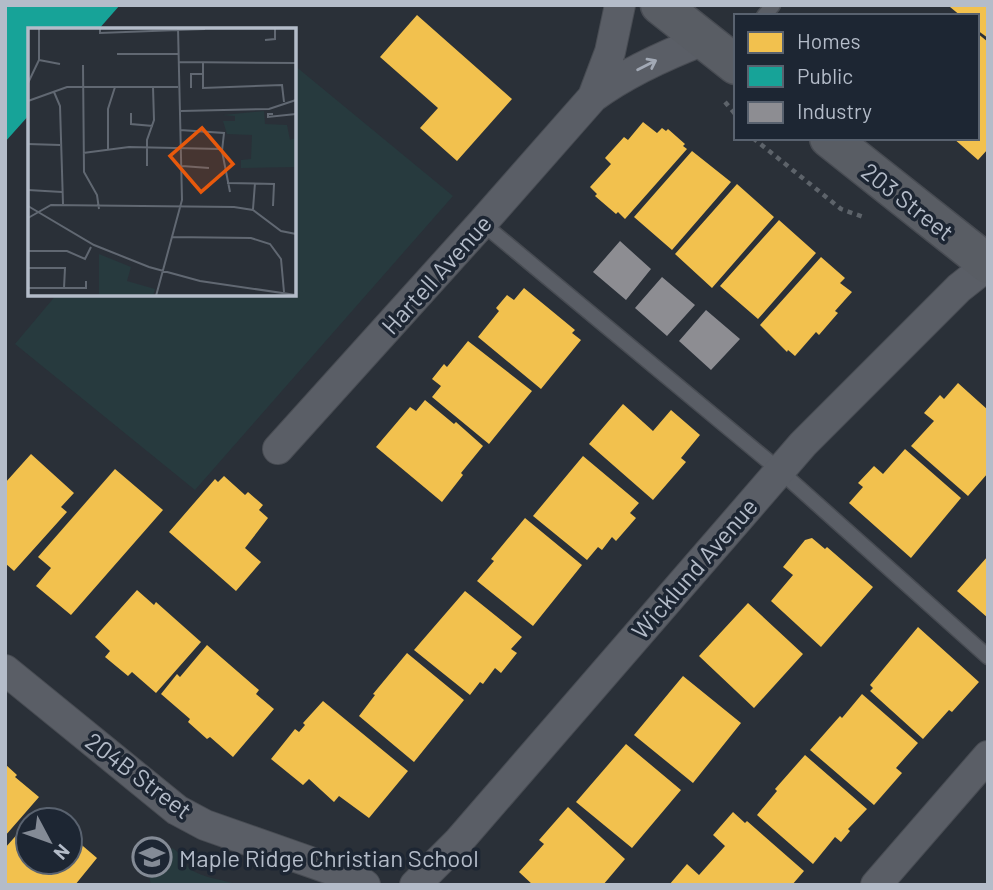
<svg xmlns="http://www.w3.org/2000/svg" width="993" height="890" font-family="Barlow,sans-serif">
<rect width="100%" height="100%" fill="#2a3038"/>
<path fill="#273a3e" d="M294,65l159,131 -258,294 -180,-146 42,-50h237z
M172,848c10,5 10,14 18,21 12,9 35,11 49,16h-88l-2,-9z"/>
<path fill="#f2c14e" d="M951,5h37v33l-11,-8v-14h-16l-11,-9z
M417,15l95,84 -55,62 -37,-33 18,-20 -58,-51z
M977,33l11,9v107l-10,11 -25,-22h24z
M643,122l14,11 5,-5 4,3 2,-2 17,15 -2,2 4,3 -62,70 -7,-7 -2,2 -21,-18 2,-2 -7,-7 21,-23 -6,-6 19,-21 4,3z
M692,151l39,31 -59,68 -38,-33z
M737,184l37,33 -62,71 -37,-34z
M779,220l37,33 -58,66 -38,-33z
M821,257l24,21 -5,5 12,9 -17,19 3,2 -19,22 -3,-3 -21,24 -7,-6 -1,2 -27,-27z
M524,288l51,42 -3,3 9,7 -40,49 -63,-52 21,-26 -3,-3 11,-13 7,5z
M468,341l64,50 -43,53 -57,-47 9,-11 -9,-7 12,-15 3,3z
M958,383l30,27v63l-20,23 -57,-50 23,-25 -10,-8 16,-18 4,4z
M425,400l29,24 2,-2 27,24 -22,27 2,2 -21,27 -66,-55 34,-40 6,4z
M623,404l30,27 18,-21 29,25 -19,23 5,4 -33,38 -64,-56z
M905,449l56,49 -50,60 -62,-55 14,-16 -5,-4 16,-17 9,8z
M31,454l43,39 -13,14 6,5 -53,59 -9,-8v-80z
M583,456l56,47 -9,10 6,5 -20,23 -4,-4 -10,13 -4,-3 -11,13 -54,-44z
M115,469l48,41 -92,105 -35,-29 15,-18 -13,-11z
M224,476l21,19 3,-3 15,13 -4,5 9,8 -23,30 16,14 -25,29 -67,-59 46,-53 3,3z
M525,518l57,47 -49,61 -56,-45 17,-20 -3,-2z
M812,538l13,11 2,-2 46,40 -52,60 -50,-46 22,-26 -10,-8 22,-27z
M988,556v62l-31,-27z
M137,590l17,15 2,-3 45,40 -45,51 -24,-21 -4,4 -23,-19 5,-6 -15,-14z
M465,591l57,46 -11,12 6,4 -16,20 -6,-5 -12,16 -3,-2 -10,13 -56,-45z
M748,603l55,51 -49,54 -55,-52z
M918,627l61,55 -27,30 -3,-2 -26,29 -53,-48 3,-3 -3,-3z
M207,645l52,45 -3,4 18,15 -41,48 -23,-20 -3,2 -19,-17 2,-3 -29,-25 16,-20 3,3z
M407,653l57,47 -50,62 -55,-46 16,-21 -2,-1z
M683,676l58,47 -48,60 -59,-48z
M862,694l56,49 -22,25 6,5 -28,32 -64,-55 30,-34 2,2z
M323,701l85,70 -39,47 -30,-22 -5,6 -25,-23 -6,6 -32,-26 24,-30 4,3 6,-7 -2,-2z
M626,744l55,46 -49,58 -56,-46z
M805,755l62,54 -19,20 2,2 -9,11 -6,-5 -22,27 -56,-49 20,-24 -2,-2z
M5,764l12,11 -2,2 24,20 -34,39z
M568,807l57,52 -22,26h-70l-14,-13 25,-28 -5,-4z
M733,812l12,11 2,-2 57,50 -12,14h-123l18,-21 12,11 26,-29 -12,-11z
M28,822v40h42v-27l27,23 -22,27h-70v-37z"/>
<path fill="#17a398" d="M5,5h115l-22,25h-68v84l-25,28z"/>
<path fill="#8d8d92" d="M620,241l31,28 -25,31 -33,-28z
M662,277l33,28 -28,31 -32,-28z
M706,310l34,29 -29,31 -32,-29z"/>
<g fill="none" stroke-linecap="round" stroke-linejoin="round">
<g stroke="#484c53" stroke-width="17">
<path id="lane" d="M764,16l9,-11
M482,223l297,247 209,187"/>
</g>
<g stroke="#484c53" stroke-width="32">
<path id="street" d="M593,97l17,-45 10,-47
M278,449l204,-226 111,-126c34,-25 72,-42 111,-57
M5,670l172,140 28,15 148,52 12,8
M415,885l44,-44 344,-397 156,-156 29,-23
M876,885l112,-129"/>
</g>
<g stroke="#484c53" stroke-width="41">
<path id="secondary" d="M660,5l76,60
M829,138l159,126"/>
</g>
<path stroke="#5d636a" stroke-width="4.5" stroke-dasharray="5 5" stroke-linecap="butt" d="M725,102l11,13
M753,138l88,71 25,9"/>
<use href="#lane" stroke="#5a5e66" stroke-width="14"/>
<use href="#street" stroke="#5a5e66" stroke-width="30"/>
<use href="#secondary" stroke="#595d64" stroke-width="38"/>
</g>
<defs><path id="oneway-shaft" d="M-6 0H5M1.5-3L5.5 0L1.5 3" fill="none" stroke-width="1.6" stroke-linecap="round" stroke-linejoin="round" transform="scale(1.75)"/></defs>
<use stroke="#a2a9b5" href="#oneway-shaft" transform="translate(647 65) rotate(-27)"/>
<defs>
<g id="school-ring" transform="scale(2.0125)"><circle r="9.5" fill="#1d2633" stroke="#848b96" stroke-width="1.5"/><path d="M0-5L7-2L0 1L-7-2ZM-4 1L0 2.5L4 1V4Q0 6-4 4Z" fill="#848b96"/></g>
</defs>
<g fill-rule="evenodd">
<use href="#school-ring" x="152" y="857"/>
</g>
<g text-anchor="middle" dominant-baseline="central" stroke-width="7" stroke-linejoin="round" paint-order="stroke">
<g font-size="24" fill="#b4bcc9" stroke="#1d2633">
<text transform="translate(908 201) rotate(38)">203 Street</text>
<text transform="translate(436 274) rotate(-48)">Hartell Avenue</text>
<text transform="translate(694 568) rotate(-49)">Wicklund Avenue</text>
<text transform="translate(139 775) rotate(37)">204B Street</text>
</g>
<g font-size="24" fill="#b4bcc9" stroke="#1d2633" text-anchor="start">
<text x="179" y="857">Maple Ridge Christian School</text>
</g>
</g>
<g transform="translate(28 28)">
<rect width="268" height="268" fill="#2a3038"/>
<path d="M236,83l1,13 22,1 3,15 6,-2v29l-55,1v-8l10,-1 1,-24 -25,-1 -4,-13h12v-5l-12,-1zM71,226l32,13 -4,14 28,8 -2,7h-54z" fill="#273a3e"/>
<path fill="none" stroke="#616872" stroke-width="2" d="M72,0v5l105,-4M237,12l10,-1v-11M89,26h61M11,32l21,4M151,34l117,1M175,34v26l79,-3 2,17M55,37l1,107 13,23 2,14M0,55l11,-23v-32M163,60v-14h12M26,64l6,14 3,98M0,73l39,-14h111M153,83l88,-2 27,-9M103,85v11l22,2M245,86h-5v3l28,-3M152,102l44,3 -2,18 8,41M0,116l32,1M80,122v-41l7,-22M55,125l46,-6 92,2M119,138v-26l7,-20 -1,-33M154,138l27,2M199,155l47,1 -1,22M0,162l34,2M0,178l66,39 55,22 51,14 96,14M225,181l2,-26M0,190l23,-13 183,2 19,3 28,21 15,3M144,209l79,1 19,6 11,15 3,33M0,223h39l18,8 6,-12M0,240h37l-1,20M0,260h58v-7M128,268l26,-96 -4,-172"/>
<path fill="#e8590c" fill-opacity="0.15" stroke="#e8590c" stroke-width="3.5" d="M174,100l31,36 -32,28 -31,-36z"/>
<rect width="268" height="268" fill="none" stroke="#b4bcc9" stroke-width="3.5"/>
</g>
<rect width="993" height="890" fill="none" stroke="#b4bcc9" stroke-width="14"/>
<rect x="734" y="14" width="245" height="126" fill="#1d2633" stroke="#59626f" stroke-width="2"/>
<rect x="748" y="32" width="35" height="21" fill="#f2c14e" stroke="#59626f" stroke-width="2"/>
<text x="797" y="49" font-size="21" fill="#b4bcc9">Homes</text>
<rect x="748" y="66" width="35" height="21" fill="#17a398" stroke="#59626f" stroke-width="2"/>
<text x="797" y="84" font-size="21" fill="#b4bcc9">Public</text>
<rect x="748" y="102" width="35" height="21" fill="#8d8d92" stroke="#59626f" stroke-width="2"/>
<text x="797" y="119" font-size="21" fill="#b4bcc9">Industry</text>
<g transform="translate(49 841) rotate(131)"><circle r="33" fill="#1d2633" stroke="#59626f" stroke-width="2"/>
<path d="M0-5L12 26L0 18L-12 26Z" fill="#848b96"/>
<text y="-10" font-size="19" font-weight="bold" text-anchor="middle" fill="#b4bcc9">N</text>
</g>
</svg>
